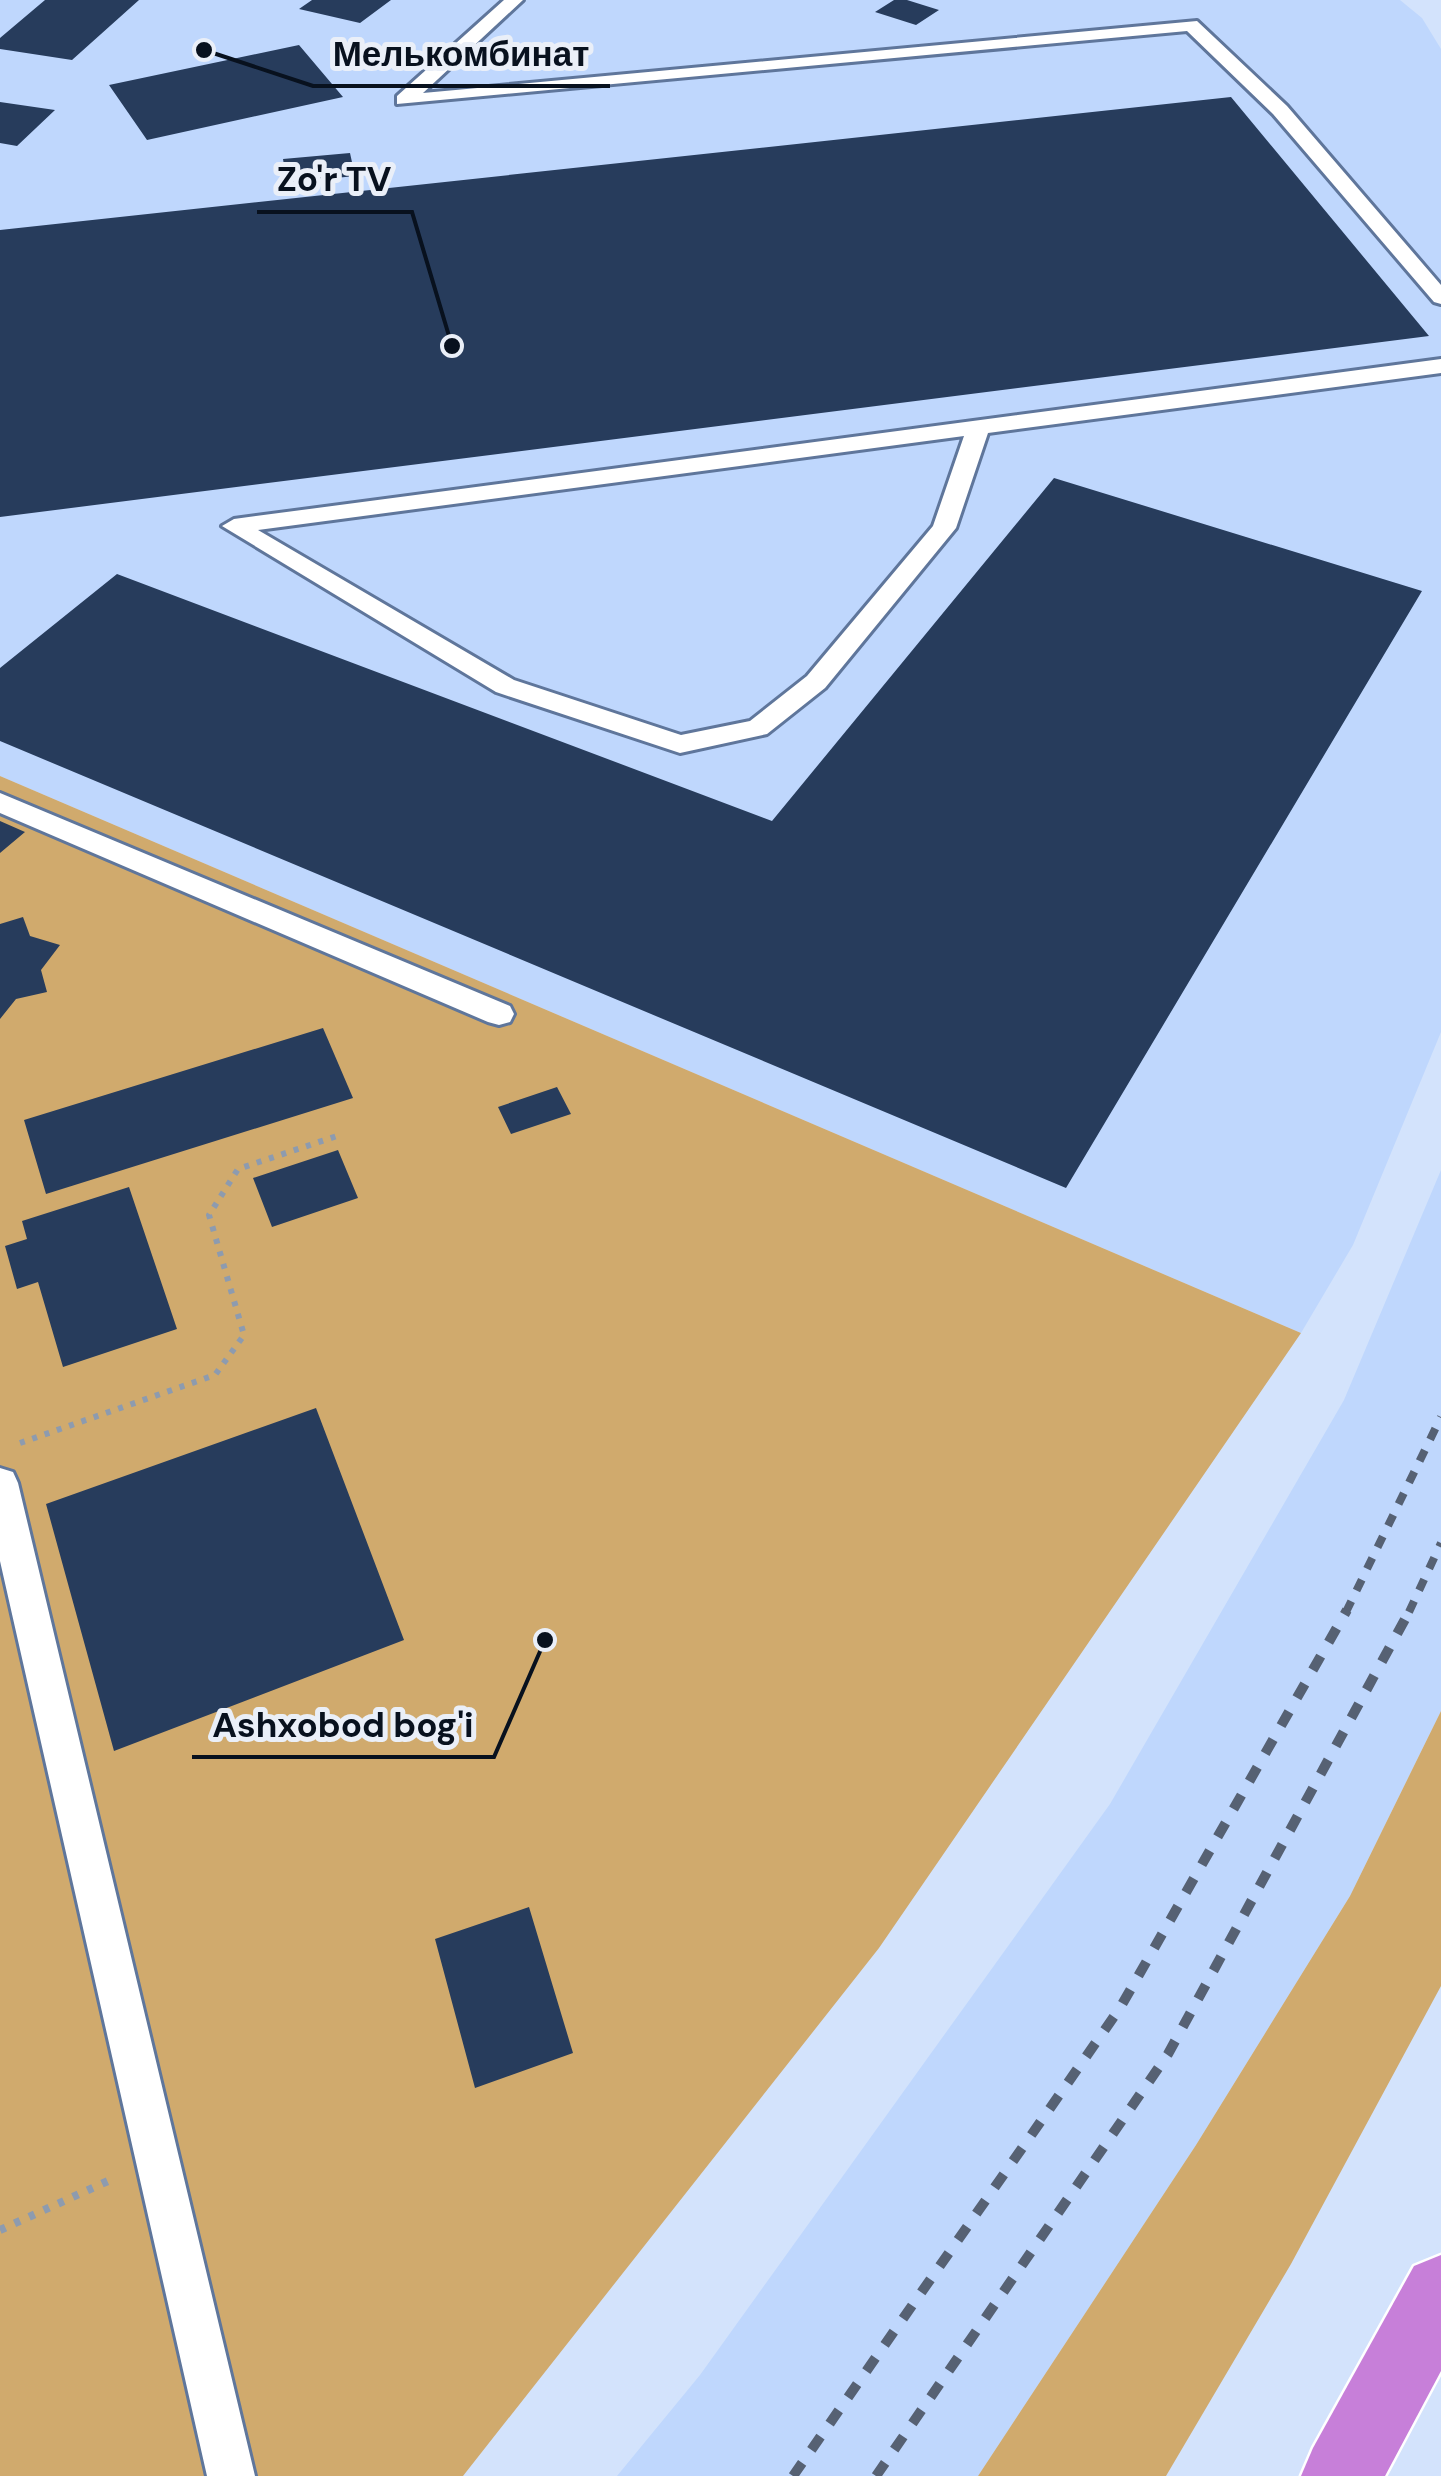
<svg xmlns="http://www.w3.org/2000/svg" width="1441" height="2476" font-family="'DM Sans',sans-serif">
<rect width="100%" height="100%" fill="#d3e3fc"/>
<path fill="#bfd7fd" d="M0,0h1400l22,18 19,31v983l-88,213 -52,88 -1301,-557z
M1441,1170v541l-91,185 -154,249 -218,331h-361l83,-101 410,-571 234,-404z"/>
<path fill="#d0aa6d" d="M0,776l1301,557 -422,615 -416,528h-463z
M1441,1711v275l-150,278 -125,212h-188l218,-331 154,-249z"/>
<path fill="#273c5c" d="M45,0h94l-67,60 -72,-11v-11z
M312,0h79l-31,23 -61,-14z
M894,0h13l32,10 -23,15 -41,-13z
M299,45l44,52 -196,43 -38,-55z
M1231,97l198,239 -1429,181v-287z
M0,102l55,8 -38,36 -17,-3z
M350,153l5,23 -68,7 -4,-24z
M1054,478l368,113 -356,597 -1066,-447v-73l117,-94 655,247z
M0,821l25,11 -25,21z
M23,917l7,19 30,9 -19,25 6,22 -31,7 -16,20v-95z
M323,1028l30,70 -307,96 -22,-74z
M557,1087l14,27 -60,20 -13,-27z
M338,1150l20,48 -86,29 -19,-49z
M129,1187l48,142 -114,38 -25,-85 -21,7 -12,-43 22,-7 -5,-18z
M316,1408l88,232 -290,111 -68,-247z
M529,1907l44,146 -98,35 -40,-149z"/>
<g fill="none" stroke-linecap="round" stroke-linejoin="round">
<g stroke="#5f769b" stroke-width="6">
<path id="lane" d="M504,0h19l-100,93 774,-72 90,85 154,179v19l-7,-2 -161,-188 -86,-83 -790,73v-8z
M1441,359v14l-453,60 -32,95 -131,160 -58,46 -87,19 -184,-61 -274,-166 12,-7zM964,436l-31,90 -126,150 -57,45 -69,14 -167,-55 -256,-150z
M0,793l510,213 4,8 -4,8 -11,3 -11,-3 -488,-209z
M0,1468l13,4 5,11 237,993h-48l-207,-915z"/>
</g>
<g stroke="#fff" stroke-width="5">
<path id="highway" d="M1441,2255v116l-56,105h-84l12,-28 101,-182z"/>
</g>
<path stroke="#8d9baf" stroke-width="6" stroke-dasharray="5 8" stroke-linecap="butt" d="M20,1443l195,-68 29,-40 -35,-120 29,-46 102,-34"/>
<path stroke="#8d9baf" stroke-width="8" stroke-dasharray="6 10" stroke-linecap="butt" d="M0,2230l108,-49"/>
<use href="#lane" fill="#fff" fill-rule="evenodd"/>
<use href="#highway" fill="#c77fd9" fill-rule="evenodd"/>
<path stroke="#566173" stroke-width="8" stroke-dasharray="12 12" stroke-linecap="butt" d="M1346,1612l95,-195
M1409,1612l32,-69"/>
<path stroke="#566173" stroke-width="10" stroke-dasharray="16 16" stroke-linecap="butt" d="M793,2476l327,-468 227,-398
M876,2476l292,-422 242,-444"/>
</g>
<path fill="none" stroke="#08111e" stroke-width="4" d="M204 50L313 86H610M452 346L412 212H257M545 1640L494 1757H192"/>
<g fill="#08111e" stroke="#eaeff8" stroke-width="4">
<circle cx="204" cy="50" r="10"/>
<circle cx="452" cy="346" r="10"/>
<circle cx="545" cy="1640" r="10"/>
</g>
<g font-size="35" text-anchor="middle" font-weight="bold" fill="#08111e" stroke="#eaeff8" stroke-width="10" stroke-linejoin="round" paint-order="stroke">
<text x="461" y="66">Мелькомбинат</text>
<text x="334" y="191">Zo'r TV</text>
<text x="343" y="1737">Ashxobod bog'i</text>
</g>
</svg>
